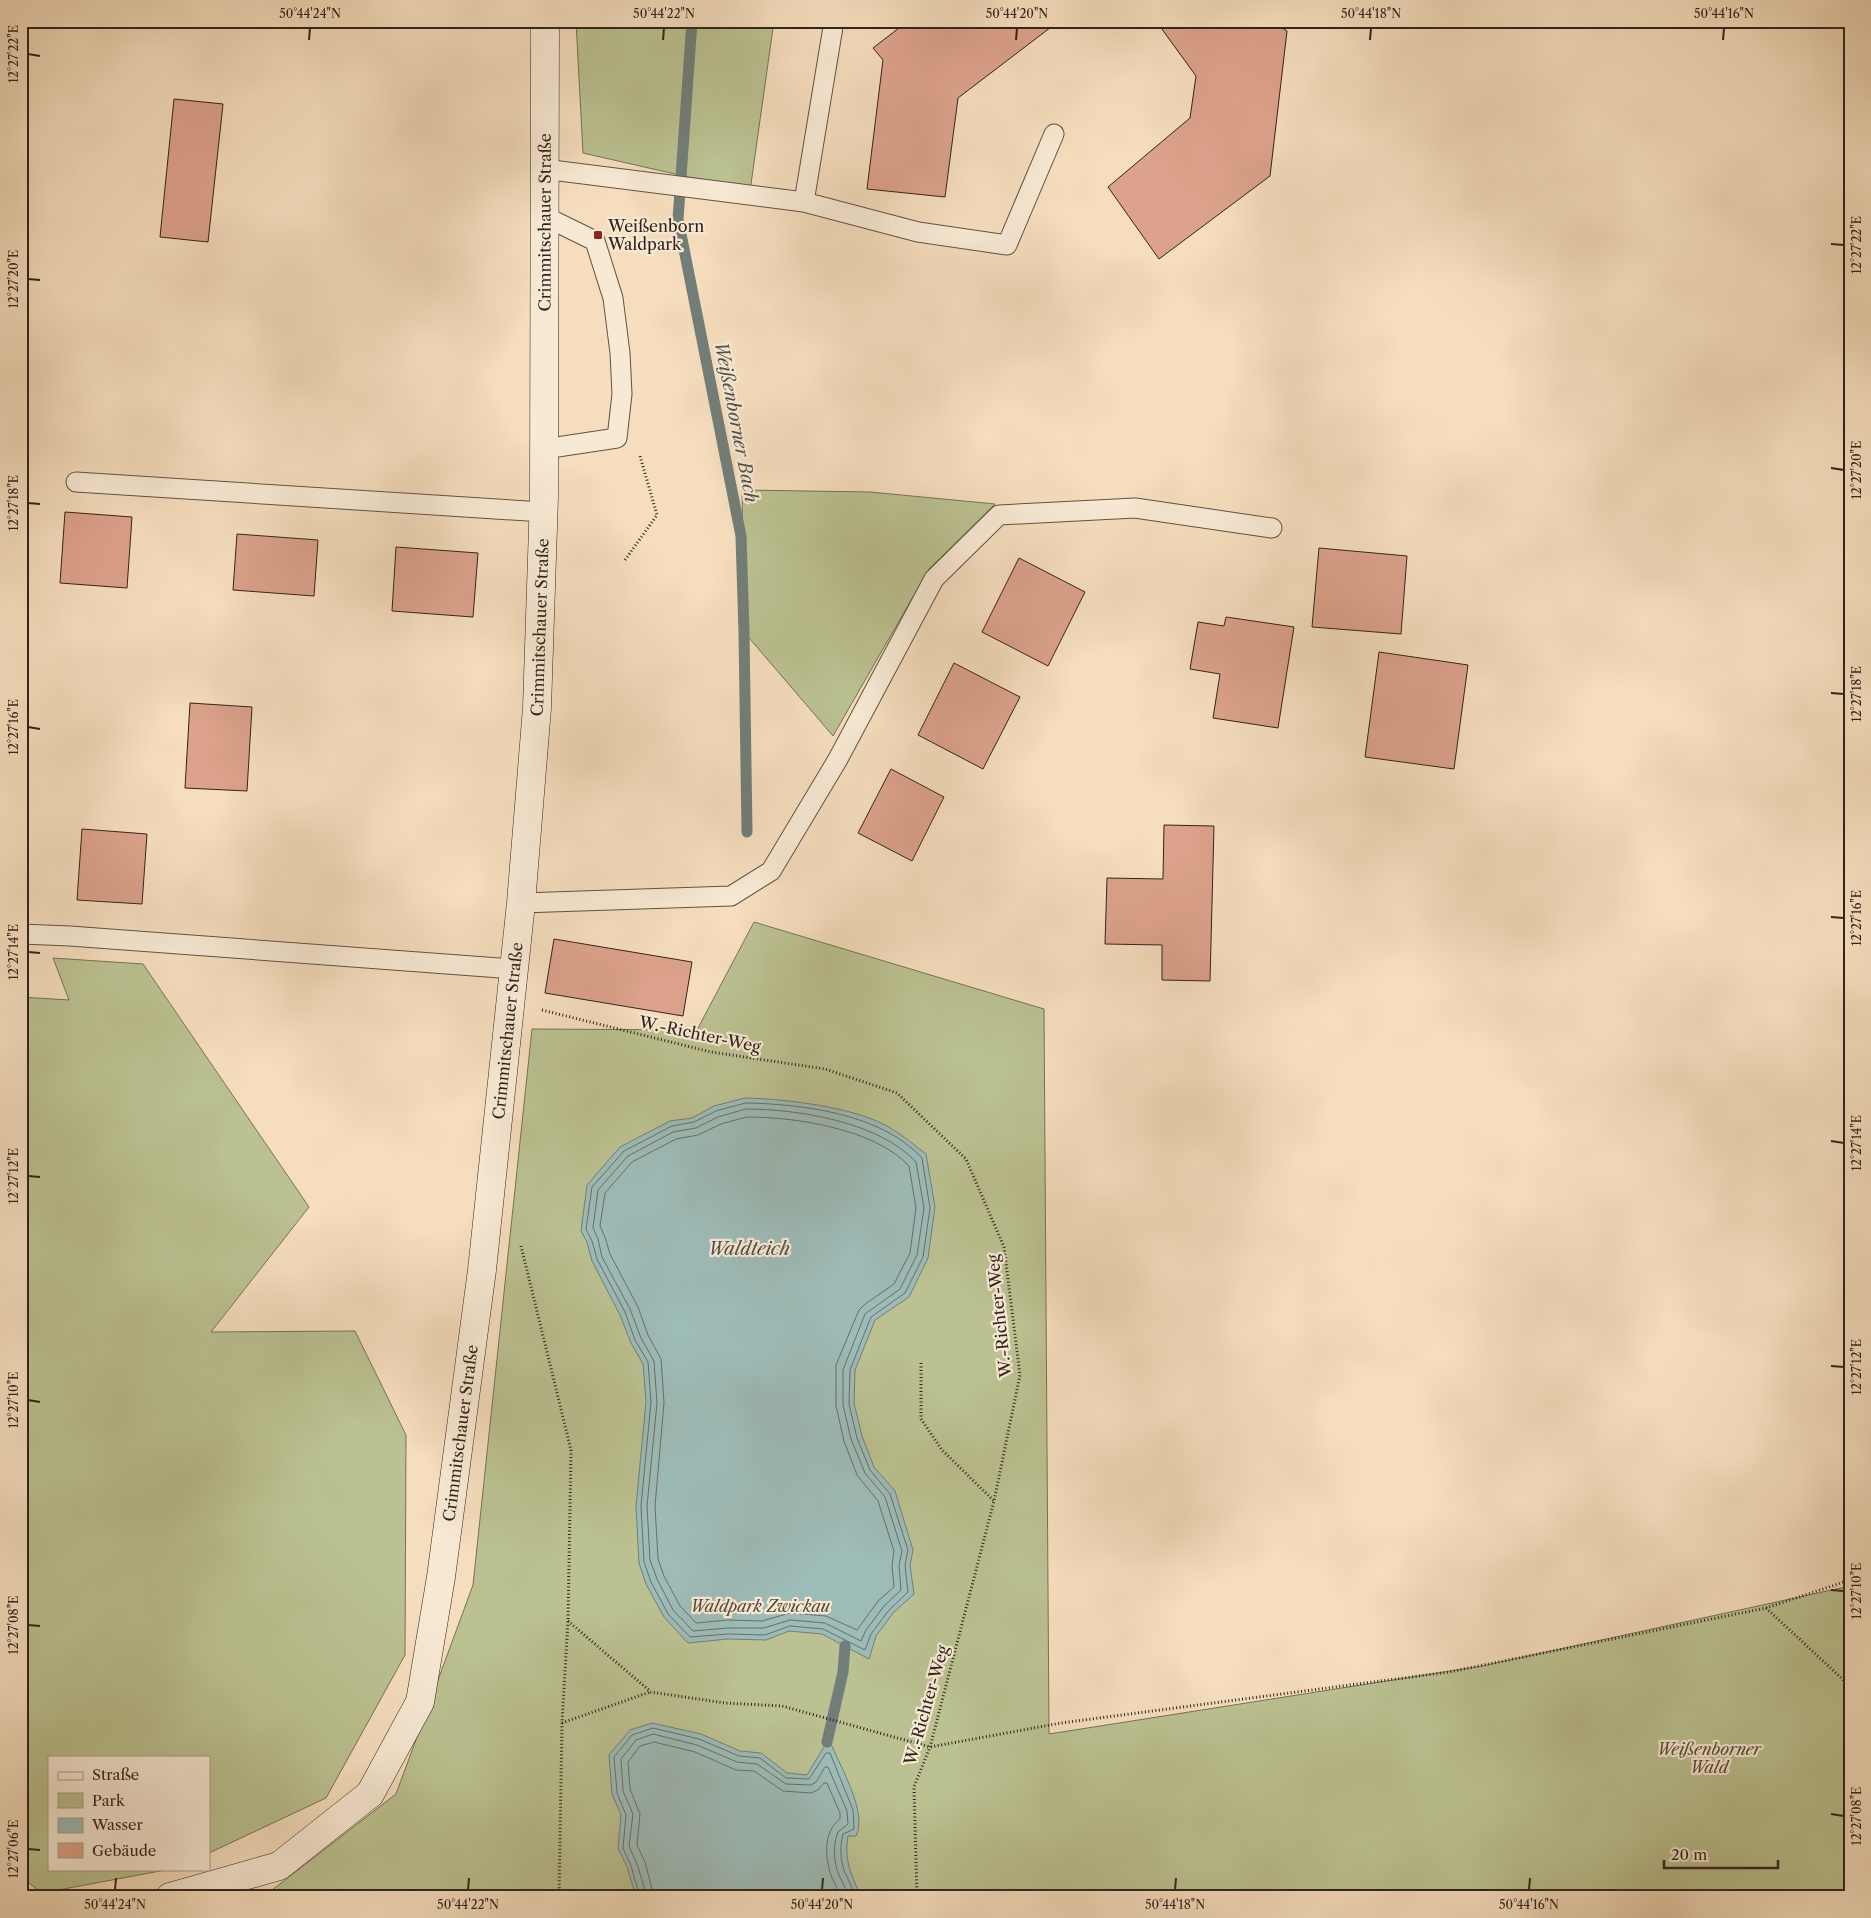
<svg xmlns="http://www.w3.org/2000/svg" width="1871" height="1918" font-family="'Libre Caslon Text',serif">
<rect width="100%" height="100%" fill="#f5ddbd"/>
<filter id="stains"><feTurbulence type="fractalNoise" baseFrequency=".004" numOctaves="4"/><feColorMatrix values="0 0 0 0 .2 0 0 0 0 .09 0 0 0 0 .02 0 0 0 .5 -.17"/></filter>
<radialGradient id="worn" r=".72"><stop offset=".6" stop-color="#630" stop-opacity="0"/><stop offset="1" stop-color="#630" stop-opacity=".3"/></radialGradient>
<path fill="#bbc191" stroke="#767256" d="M576,21h198l-24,170 -167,-38z
M742,490l128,2 125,12 -66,65 -96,167 -89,-104z
M754,922l290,87 5,725 433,-68 368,-80v311h-1587l133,-103 77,-209 59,-556 165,1z
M53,958l90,6 166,243 -98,125 144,-1 51,104 -1,220 -79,143 -117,55v-96h-160v112h122l-129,24 -21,-16v-880l48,3z"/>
<path fill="#9dbbb7" stroke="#727e79" d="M745,1098c40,1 113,9 147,31 12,7 23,17 34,25l9,53 -7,51 -19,39 -34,23 -20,50 -1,33 8,33 12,31 21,24 18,59 -3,15 4,29 -21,19 -17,23 -7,23 -47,-25 -33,-3 -23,9 -38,-1 -40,4 -24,-26 -18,-33 -7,-21 -3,-57 10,-104 -3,-38 -12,-21 -11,-28 -28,-54 -5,-19 -6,-11 6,-46 33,-38 50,-26 22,-3 22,-12z
M652,1723l49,11 39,17 21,2 26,20 20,2 20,-33 5,4c9,22 36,68 24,90h-8c-4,23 2,36 11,56l-2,5h-221l-9,-30 -9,-19 3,-33 -9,-21 -3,-39 21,-25z"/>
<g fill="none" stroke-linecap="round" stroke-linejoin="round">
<path stroke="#676f6a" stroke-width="1" d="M746,1103c57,1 136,11 176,55l8,50 -7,49 -18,36 -34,24 -21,53 -1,34 8,34 13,32 20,24 18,56 -3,15 3,27 -19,18 -18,24 -6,16 -42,-21 -33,-3 -25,9 -37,-1 -38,3 -22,-23 -17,-32 -7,-20 -3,-56 10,-104 -3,-40 -13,-22 -10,-28 -28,-53 -5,-18 -6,-12 6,-42 32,-36 48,-25 22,-4 22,-11z
M746,1109c52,0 133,13 170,53l8,46 -7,47 -17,34 -35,25 -22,56v35l8,34 14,34 20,24 17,54 -3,14 2,25 -17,16 -18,24 -5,11 -36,-18 -35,-3 -26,8h-36l-35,3 -20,-21 -16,-31 -7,-19 -3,-54 10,-103 -3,-42 -13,-23 -11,-29 -28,-52 -4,-18 -5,-11 5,-38 30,-34 45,-24 23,-4 22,-11z
M747,1117c49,0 128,12 162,49l7,42 -6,45 -16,31 -30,21 -5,5 -23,55v41l8,35 13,34 21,26 16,50 -2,14 2,22 -16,14 -21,29 -31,-14 -36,-3 -28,8 -34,-1 -32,3 -16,-17 -16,-30 -6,-17 -3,-53 9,-103 -3,-44 -13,-24 -10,-28 -28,-53 -5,-17 -5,-11 5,-33 27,-31 44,-23 22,-4 23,-11z
M640,1897l-9,-31 -8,-18 3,-33 -9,-22 -3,-36 18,-22 21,-7 46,11 40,17 21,2 26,20 23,1 17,-26h4l23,57 1,19 -11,5c-3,12 -3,24 1,36 3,9 10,17 9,27
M647,1897l-10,-33 -8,-18 4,-32 -10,-23 -2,-32 15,-19 17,-6 44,11 40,17 20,2 29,20 25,1 5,-3 9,-15h3l19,44 1,13 -10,8c-5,13 -5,29 1,43 3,7 8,14 8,22
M654,1897l-9,-35 -8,-17 3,-31 -10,-25 -2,-27 12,-16 14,-4 41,10 41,18 18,1 29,20 28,2 7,-3 6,-7h3l13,30v6c-17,13 -15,38 -9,56 2,7 8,14 8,22"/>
<path stroke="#727e79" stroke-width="11" d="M692,21l-14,198 63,317 3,96 3,200
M827,1742l16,-70 2,-26"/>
</g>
<path fill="#dca28b" stroke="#31231c" d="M908,21h151l-101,77 -13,99 -78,-8 16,-129 -10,-12z
M1156,21h115l16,10 -17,145 -111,83 -51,-72 82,-69 6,-42z
M174,99l49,5 -15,138 -48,-5z
M65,512l67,5 -5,71 -67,-5z
M237,534l81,6 -4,56 -81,-6z
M396,547l82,6 -5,64 -81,-6z
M1319,548l88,8 -6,78 -89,-7z
M1019,558l66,34 -37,74 -66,-34z
M1226,617l68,10 -16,101 -65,-10 7,-44 -30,-5 8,-47 26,4z
M1379,652l89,13 -14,104 -89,-12z
M954,663l66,34 -37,72 -65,-34z
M190,703l62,4 -5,84 -62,-3z
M891,769l53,28 -32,64 -54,-28z
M1164,825l50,1 -4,155 -48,-1v-35l-57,-1 2,-66 56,1z
M82,829l65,5 -5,70 -65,-4z
M554,939l138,23 -9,54 -138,-23z"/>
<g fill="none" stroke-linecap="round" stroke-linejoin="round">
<g stroke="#625244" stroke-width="21">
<path id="service" d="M544,169l260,33 114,30 89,13 47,-111
M804,202l30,-181
M544,216l51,25 18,57 7,55 2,41 -5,44 -73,11
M76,482l467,30
M521,903l210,-7 40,-25 67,-112 96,-180 65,-64 136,-7 137,20
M21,934l49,2 444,33"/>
</g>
<g stroke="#31231c" stroke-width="29">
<g id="secondary">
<path id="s1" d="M170,1897l109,-31 91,-72 50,-92 21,-125 41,-307 39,-367 16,-195 7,-211 1,-476"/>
</g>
</g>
<path stroke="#31231c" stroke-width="3" stroke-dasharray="1 2.5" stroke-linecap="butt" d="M625,560l32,-45 -17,-59
M542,1010l169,42 114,17 72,24 69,66 38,88 16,128 -26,126 -64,246 -16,40 3,110
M521,1246l50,204 -3,171 -6,102 -3,174
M921,1363v56l21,31 52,51
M1766,1608l84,78
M568,1621l83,71 74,11 57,3 148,41 131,-24 388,-51 317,-64 84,-28
M562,1723l88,-31"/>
<use href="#service" stroke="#f8e9d4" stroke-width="19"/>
<use href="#secondary" stroke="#f8e9d4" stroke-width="28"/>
</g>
<path fill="none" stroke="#31231c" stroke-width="2" d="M309,40l1,-12M663,40l1,-12M1016,40l1,-12M1370,40l1,-12M1723,40l1,-12M28,54l12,2M1831,244l13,1M28,279l12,1M1831,468l13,2M28,503l12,1M1831,693l13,1M28,727l12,2M1831,917l13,1M28,952l12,1M1831,1141l13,2M28,1176l12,1M1831,1366l13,1M28,1400l12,2M1831,1590l13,1M28,1625l12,1M1831,1814l13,2M28,1849l12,1M115,1890l1,-12M468,1890l1,-12M822,1890l1,-12M1175,1890l1,-12M1529,1890l1,-12"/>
<rect fill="#8f2418" stroke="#f8e9d4" stroke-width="2" x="593" y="230" width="10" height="10" rx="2.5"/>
<g text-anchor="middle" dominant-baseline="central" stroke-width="4.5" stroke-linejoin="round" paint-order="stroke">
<g font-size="16" fill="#31231c" stroke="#f8e9d4">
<text stroke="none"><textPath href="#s1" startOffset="1821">Crimmitschauer Straße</textPath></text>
<text stroke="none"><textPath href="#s1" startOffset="1416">Crimmitschauer Straße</textPath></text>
<text stroke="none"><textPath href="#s1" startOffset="1011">Crimmitschauer Straße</textPath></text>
<text transform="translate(700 1034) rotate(12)">W.-Richter-Weg</text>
<text transform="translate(999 1316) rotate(-96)">W.-Richter-Weg</text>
<text stroke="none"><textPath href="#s1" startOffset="606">Crimmitschauer Straße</textPath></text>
<text transform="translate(926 1705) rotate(-74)">W.-Richter-Weg</text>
</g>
<g font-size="16" fill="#31231c" stroke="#f8e9d4" text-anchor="start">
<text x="608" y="226">Weißenborn<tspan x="608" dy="18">Waldpark</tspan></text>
</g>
<g font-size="16" font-style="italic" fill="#544a39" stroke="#f8e9d4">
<text x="760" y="1606">Waldpark Zwickau</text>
<text x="1709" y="1749">Weißenborner<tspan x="1709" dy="18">Wald</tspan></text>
</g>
<g font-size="18" font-style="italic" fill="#51514a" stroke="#f8e9d4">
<text transform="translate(736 422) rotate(79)">Weißenborner Bach</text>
<text x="749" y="1249">Waldteich</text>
</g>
</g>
<rect width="1871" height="1918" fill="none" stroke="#f5ddbd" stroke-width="55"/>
<rect x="48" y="1756" width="162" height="115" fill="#f8e9d4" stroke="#a89a8a"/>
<rect x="58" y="1772" width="25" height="8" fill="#f8e9d4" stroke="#a89a8a"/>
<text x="92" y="1780" font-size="15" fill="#31231c">Straße</text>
<rect x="58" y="1793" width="25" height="15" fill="#bbc191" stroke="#a89a8a"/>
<text x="92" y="1806" font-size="15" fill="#31231c">Park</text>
<rect x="58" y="1818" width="25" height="15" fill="#9dbbb7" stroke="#a89a8a"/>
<text x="92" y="1830" font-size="15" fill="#31231c">Wasser</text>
<rect x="58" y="1843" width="25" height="15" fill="#dca28b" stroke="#a89a8a"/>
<text x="92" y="1856" font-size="15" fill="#31231c">Gebäude</text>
<path d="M1664 1860v8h114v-8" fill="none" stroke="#31231c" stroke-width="2.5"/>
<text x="1671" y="1860" font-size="15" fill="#31231c" stroke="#f8e9d4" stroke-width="4" paint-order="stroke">20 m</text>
<rect x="28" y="28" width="1816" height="1862" fill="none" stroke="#31231c" stroke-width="2"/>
<g font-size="12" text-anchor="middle" fill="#31231c">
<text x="310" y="18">50°44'24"N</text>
<text x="664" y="18">50°44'22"N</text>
<text x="1017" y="18">50°44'20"N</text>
<text x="1371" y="18">50°44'18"N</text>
<text x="1724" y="18">50°44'16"N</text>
<text transform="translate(14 54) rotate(-90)" y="4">12°27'22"E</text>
<text transform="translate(1857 245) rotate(-90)" y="4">12°27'22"E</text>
<text transform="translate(14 279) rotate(-90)" y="4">12°27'20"E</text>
<text transform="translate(1857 470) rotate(-90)" y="4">12°27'20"E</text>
<text transform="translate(14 503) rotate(-90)" y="4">12°27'18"E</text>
<text transform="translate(1857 694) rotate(-90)" y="4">12°27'18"E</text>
<text transform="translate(14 727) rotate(-90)" y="4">12°27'16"E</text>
<text transform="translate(1857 918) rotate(-90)" y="4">12°27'16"E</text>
<text transform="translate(14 952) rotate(-90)" y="4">12°27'14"E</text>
<text transform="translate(1857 1143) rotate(-90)" y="4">12°27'14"E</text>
<text transform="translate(14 1176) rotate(-90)" y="4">12°27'12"E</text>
<text transform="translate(1857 1367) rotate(-90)" y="4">12°27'12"E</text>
<text transform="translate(14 1400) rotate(-90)" y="4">12°27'10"E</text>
<text transform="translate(1857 1591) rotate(-90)" y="4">12°27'10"E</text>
<text transform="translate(14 1625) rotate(-90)" y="4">12°27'08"E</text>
<text transform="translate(1857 1816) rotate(-90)" y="4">12°27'08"E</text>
<text transform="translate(14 1849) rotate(-90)" y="4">12°27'06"E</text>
<text x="115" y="1909">50°44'24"N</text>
<text x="468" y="1909">50°44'22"N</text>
<text x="822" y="1909">50°44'20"N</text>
<text x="1175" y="1909">50°44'18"N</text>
<text x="1529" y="1909">50°44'16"N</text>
</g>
<rect width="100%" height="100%" filter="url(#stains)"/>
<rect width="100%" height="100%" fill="url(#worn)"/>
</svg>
